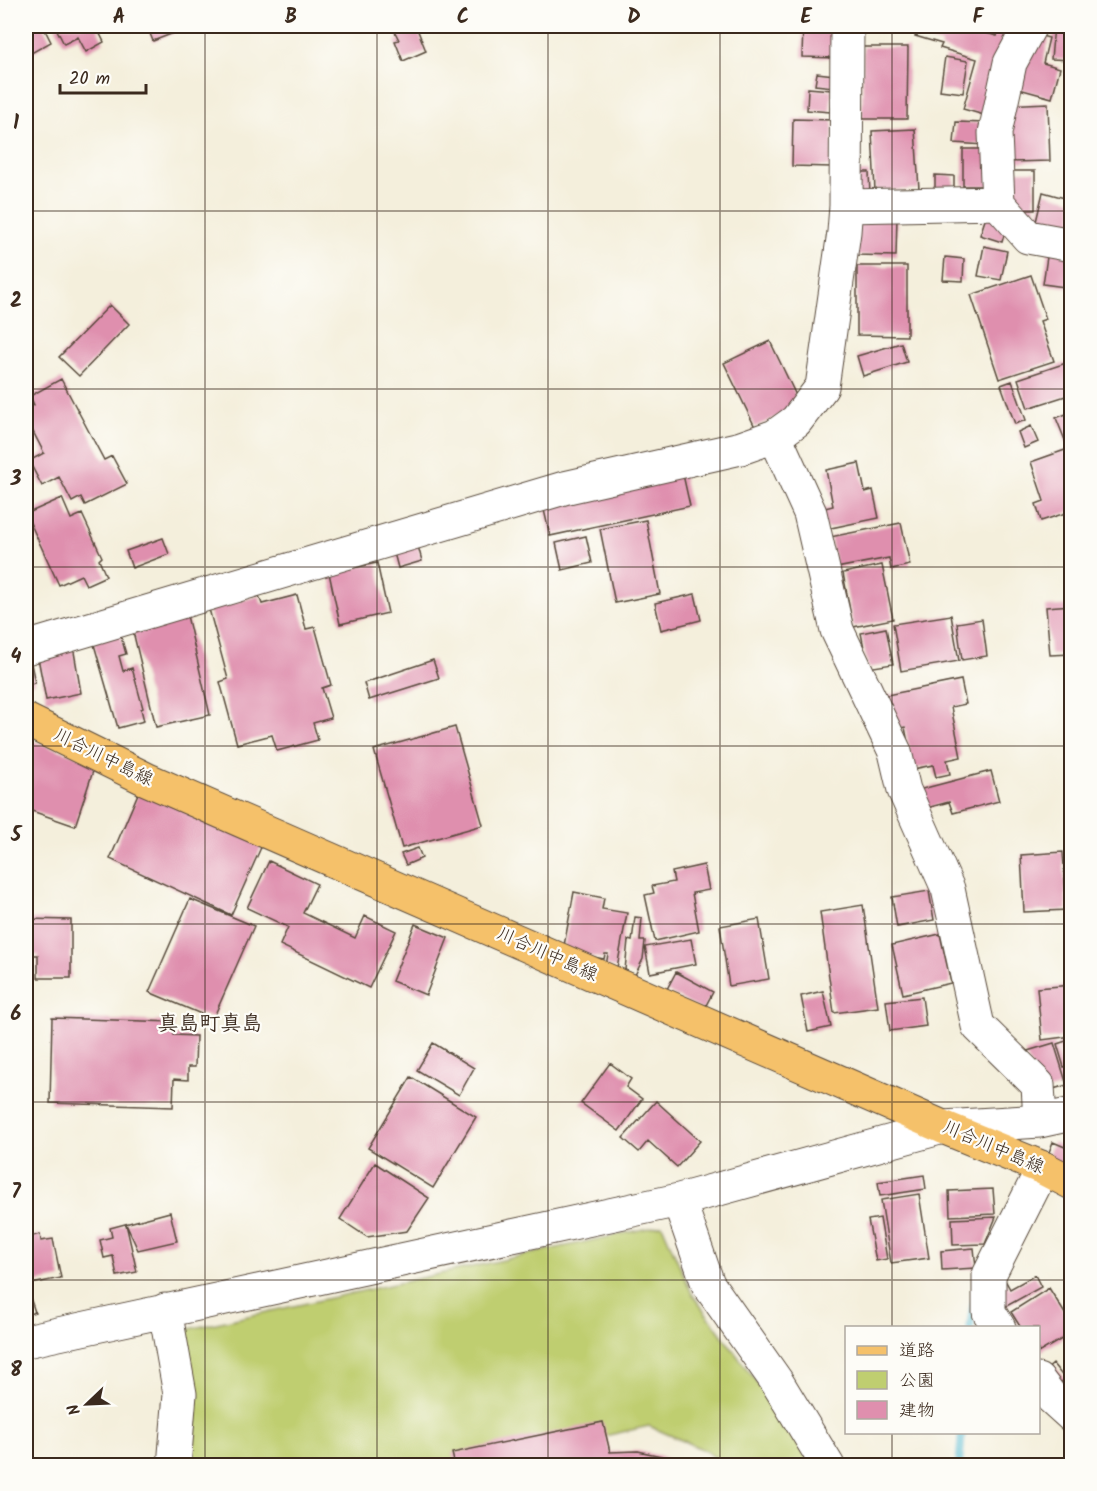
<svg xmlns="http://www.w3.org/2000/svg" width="1097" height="1491" font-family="Kalam,'Klee One',sans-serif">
<rect width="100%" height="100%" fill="#fdfcf7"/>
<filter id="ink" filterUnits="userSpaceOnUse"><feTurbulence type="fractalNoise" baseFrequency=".0167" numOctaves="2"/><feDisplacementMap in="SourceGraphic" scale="12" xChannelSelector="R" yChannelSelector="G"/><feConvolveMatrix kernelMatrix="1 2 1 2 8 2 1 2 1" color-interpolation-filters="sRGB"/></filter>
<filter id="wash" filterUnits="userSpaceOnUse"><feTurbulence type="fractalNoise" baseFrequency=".008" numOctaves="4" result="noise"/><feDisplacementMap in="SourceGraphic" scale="24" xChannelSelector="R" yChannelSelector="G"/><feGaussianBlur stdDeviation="1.35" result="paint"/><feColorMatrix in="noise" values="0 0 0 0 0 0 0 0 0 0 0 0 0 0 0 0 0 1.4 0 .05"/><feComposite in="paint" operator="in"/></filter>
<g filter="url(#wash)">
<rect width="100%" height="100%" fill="#f4efdc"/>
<path fill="#bfce70" stroke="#7d7c47" stroke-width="1.5" d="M662,1225l30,69 88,120 33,51h-87l-22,-15 -55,-24 -175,39h-285l-9,-134z"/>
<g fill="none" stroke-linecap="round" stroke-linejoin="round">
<path stroke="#51b8cf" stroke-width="8" d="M970,1328l4,-27
M959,1466l3,-34"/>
</g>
<g id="blocks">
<path fill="#df8fae" d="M26,26h17l8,16 -25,14z
M55,26h51l-8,4 6,12 -18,10 -8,-15 -14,7z
M147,26h45l-39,15z
M399,26h17l10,25 -23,10 -8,-20 4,-1 -6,-12z
M803,26h34l-1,32 -34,-1z
M919,26h18l17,5 1,-5h6l36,10 3,-10h18l-27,91 -28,-8 14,-50 -37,-11 2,-4 -27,-8z
M1054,26h18v34l-21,-1z
M1030,33l19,5 -6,25 17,5 -8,30 -33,-9z
M863,47h45l-1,72h-45z
M945,57l23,4 -5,32 -23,-3z
M817,73l17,2 -1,12 -18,-2z
M808,88l24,2 -2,22 -23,-2z
M1048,103l2,58 -43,1 -2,-57z
M793,119l40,1 -1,47 -40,-1z
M956,122l30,1 -1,22 -31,-2z
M915,129l4,60 -44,2 -3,-60z
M963,149h26l1,37h-27z
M1013,171h22v39h-23z
M856,172h13l1,23h-14z
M935,175l19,1v17l-19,-1z
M1043,192l29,8v35l-37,-9z
M987,214l21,7 -6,21 -22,-7z
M857,216h40l-1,40 -39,-1z
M984,246l23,5 -6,29 -23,-4z
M1048,250l24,4v34l-29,-4z
M945,257l19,2 -1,22 -20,-1z
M857,266h50v70l-50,-1z
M1031,275l15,44 -6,2 14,40 -55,18 -28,-84z
M110,305l19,19 -50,52 -20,-19z
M770,341l31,65 -46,21 -31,-64z
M901,343l6,19 -44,14 -6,-20z
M1072,361v33l-44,14 -10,-29z
M61,379l43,81 8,-4 15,28 -42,21 -4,-8 -9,5 -13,-25 -17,9 -13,-25 15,-8 -18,-35v-8l8,-5 -4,-9z
M1012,381l14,39 -11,4 -14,-39z
M1071,412v43l-15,-37z
M1031,426l7,16 -14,6 -6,-16z
M1065,450l7,18v43l-31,10 -5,-17 8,-3 -13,-39z
M859,463l6,29 8,-2 6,28 -53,11 -5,-20 12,-3 -7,-36z
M682,470l8,36 -140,30 -8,-35z
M62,498l9,21 11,-5 20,43 -3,3 7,16 -20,9 -5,-10 -22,10 -33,-71z
M646,520l14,74 -45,9 -15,-74z
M901,523l9,42 -19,4 -2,-11 -53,10 -6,-31z
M586,536l6,27 -30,7 -6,-27z
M163,538l6,16 -37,14 -6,-17z
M416,538l6,23 -24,7 -6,-23z
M377,563l11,50 -48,11 -11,-51z
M882,565l11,54 -40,8 -10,-54z
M695,594l6,26 -40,10 -6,-27z
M297,595l9,34 9,-2 16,58 -9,3 9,30 -18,5 5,17 -41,11 -5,-16 -35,9 -17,-62 8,-3 -19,-70 50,-13 3,8z
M1072,605v49l-22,1 -4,-48z
M186,611l24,104 -54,12 -25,-104z
M951,615l8,46 -58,10 -8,-47z
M982,619l5,37 -25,4 -5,-37z
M117,623l9,31 -7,2 4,15 9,-3 11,40 -2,1 3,12 -26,7 -25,-87z
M886,628l7,36 -25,4 -7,-35z
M72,640l9,53 -35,7 -10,-53z
M29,654l6,29 -9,2v-30z
M433,660l6,18 -70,22 -5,-17z
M961,680l5,24 -15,3 10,50 -14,3 3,14 -14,3 -3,-12 -20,4 -8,-42 -16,3 -7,-34z
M455,727l28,98 -81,23 -28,-98z
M26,739l70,23 -21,64 -49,-17z
M991,771l8,30 -46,12 -4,-11 -26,7 -5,-19z
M140,789l123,54 -32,72 -121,-56z
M418,848l4,10 -16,7 -5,-11z
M1063,852l4,58 -43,2 -3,-57z
M269,861l48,23 -14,29 52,25 10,-22 31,15 -27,57 -89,-43 8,-18 -41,-19z
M704,865l5,25 -17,3 7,38 -44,10 -10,-46 9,-2 -2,-7 22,-4 -2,-10z
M929,891l5,29 -37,7 -5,-30z
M574,892l30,6 -2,11 25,4 -10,55 -11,-2 2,-12h-3l-1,5 -41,-8z
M190,899l64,27 -41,93 -64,-27z
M863,905l15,102 -44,6 -14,-101z
M635,917l7,1 -2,23h5l-2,18 -8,16 -10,-5 3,-30 4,1z
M26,919l45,1v58h-33v-23h-12z
M759,919l10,60 -40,7 -9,-60z
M415,924l33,14 -22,57 -34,-14z
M940,934l11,49 -48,11 -11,-49z
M691,939l5,25 -46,9 -5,-26z
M676,972l37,20 -10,19 -37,-20z
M1072,985v51l-30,4 -5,-52z
M823,991l8,36 -23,5 -7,-36z
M922,997l4,29 -36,5 -4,-30z
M52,1018l122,4v13l22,1 -1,31h-7v13l-14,-1 -1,28 -123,-4z
M1072,1039v26l-8,2 -7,-23z
M433,1043l41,25 -15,27 -42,-25z
M1054,1043l13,42 -24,7 -19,-40z
M610,1063l21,16 -5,8 16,12 -23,32 -38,-28z
M411,1077l65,40 -43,71 -65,-40z
M656,1101l44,40 -23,26 -29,-26 -9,11 -16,-14z
M1053,1142l19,8v27l-28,-12z
M375,1163l54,35 -22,33 -40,6 -27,-18z
M924,1175l2,14 -46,7 -2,-14z
M993,1189l2,25 -45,2 -1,-25z
M919,1194l10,64 -38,5 -10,-63z
M170,1212l7,29 -39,9 -12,-26 11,48 -20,4 -4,-20 -9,2 -4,-18 12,-3 -2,-9z
M996,1217l-11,27 -32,1 -1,-26z
M880,1218l7,41 -11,2 -8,-41z
M40,1234l1,7 12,-2 8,39 -35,7v-47z
M974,1248l2,20 -34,2 -1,-19z
M1035,1275l6,12 -38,21v-32l7,13z
M26,1286l9,26 -9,3z
M1049,1288l23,37v8l-34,20v-25h-17l-10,-16z
M1053,1364l12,15 -8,7 -12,-15z
M603,1422l7,30 28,-1 23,5 20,10h-226l-3,-13z"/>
</g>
</g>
<g filter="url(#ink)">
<use href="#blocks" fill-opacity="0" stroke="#57483a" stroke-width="1.5"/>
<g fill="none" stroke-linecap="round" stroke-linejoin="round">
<g stroke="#57483a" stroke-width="35">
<path id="minor" d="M998,203l-3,-70 15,-70 20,-37
M846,206l152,-3 30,34 44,8
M775,436l35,77 27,117 58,122 9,38 44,99 30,137 60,59 2,36
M26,648l538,-160 177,-40 34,-12 21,-15 26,-34 22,-155 2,-26 1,-180
M679,1200l29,84 69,98 51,84
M165,1310l15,84 -6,72
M999,1328l-10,-16v-37l54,-107
M26,1341l653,-141 264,-73 97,-6 32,-7
M1038,1380l13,17 21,19"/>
</g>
<g stroke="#57483a" stroke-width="35">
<path id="major" d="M26,720l120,59 797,348 100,41 29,15"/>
</g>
<use href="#minor" stroke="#fff" stroke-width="33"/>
<use href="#major" stroke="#f5c16b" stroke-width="33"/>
</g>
</g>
<path fill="none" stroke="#3b2a1e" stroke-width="1.5" stroke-opacity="0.55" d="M205,26v1440M377,26v1440M548,26v1440M720,26v1440M892,26v1302M26,211h1046M26,389h1046M26,567h1046M26,746h1046M26,924h1046M26,1102h1046M26,1280h1046M892,1432v34"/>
<g text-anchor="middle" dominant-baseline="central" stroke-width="4.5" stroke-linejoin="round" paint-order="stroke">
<g font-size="18" fill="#3b2a1e" stroke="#fdfcf7">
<text transform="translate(103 758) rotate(26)">川合川中島線</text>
<text transform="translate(547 955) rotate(24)">川合川中島線</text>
<text transform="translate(993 1148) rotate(23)">川合川中島線</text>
</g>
<g font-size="21" font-weight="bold" fill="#3b2a1e" stroke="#fdfcf7">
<text x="210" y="1024">真島町真島</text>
</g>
</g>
<rect width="1097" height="1491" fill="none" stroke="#fdfcf7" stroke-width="66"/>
<rect x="845" y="1326" width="195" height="108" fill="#fdfcf7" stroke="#afa8a0" stroke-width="1.5"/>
<rect x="857" y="1346" width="30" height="9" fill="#f5c16b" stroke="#afa8a0" stroke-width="1.5"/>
<text x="899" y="1356" font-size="18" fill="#3b2a1e">道路</text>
<rect x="857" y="1371" width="30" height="18" fill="#bfce70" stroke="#afa8a0" stroke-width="1.5"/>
<text x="899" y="1386" font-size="18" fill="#3b2a1e">公園</text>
<rect x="857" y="1401" width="30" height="18" fill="#df8fae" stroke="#afa8a0" stroke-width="1.5"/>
<text x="899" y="1416" font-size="18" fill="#3b2a1e">建物</text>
<g transform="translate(87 1404) rotate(247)" stroke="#fdfcf7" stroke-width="4.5" paint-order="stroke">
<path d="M0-4.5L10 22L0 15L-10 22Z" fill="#3b2a1e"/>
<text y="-9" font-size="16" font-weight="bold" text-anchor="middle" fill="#3b2a1e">N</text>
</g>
<path d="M60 84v9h86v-9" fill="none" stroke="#3b2a1e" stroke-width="3"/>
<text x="69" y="84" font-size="18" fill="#3b2a1e" stroke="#fdfcf7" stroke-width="4.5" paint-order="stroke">20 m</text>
<rect x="33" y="33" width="1031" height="1425" fill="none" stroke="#3b2a1e" stroke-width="2"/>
<g font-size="20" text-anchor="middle" font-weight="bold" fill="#3b2a1e">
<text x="119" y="23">A</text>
<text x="291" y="23">B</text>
<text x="463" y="23">C</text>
<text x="634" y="23">D</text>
<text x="806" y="23">E</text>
<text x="978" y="23">F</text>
<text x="16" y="129">1</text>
<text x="16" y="307">2</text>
<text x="16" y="485">3</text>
<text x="16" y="663">4</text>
<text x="16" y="841">5</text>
<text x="16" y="1020">6</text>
<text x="16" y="1198">7</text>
<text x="16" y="1376">8</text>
</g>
</svg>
